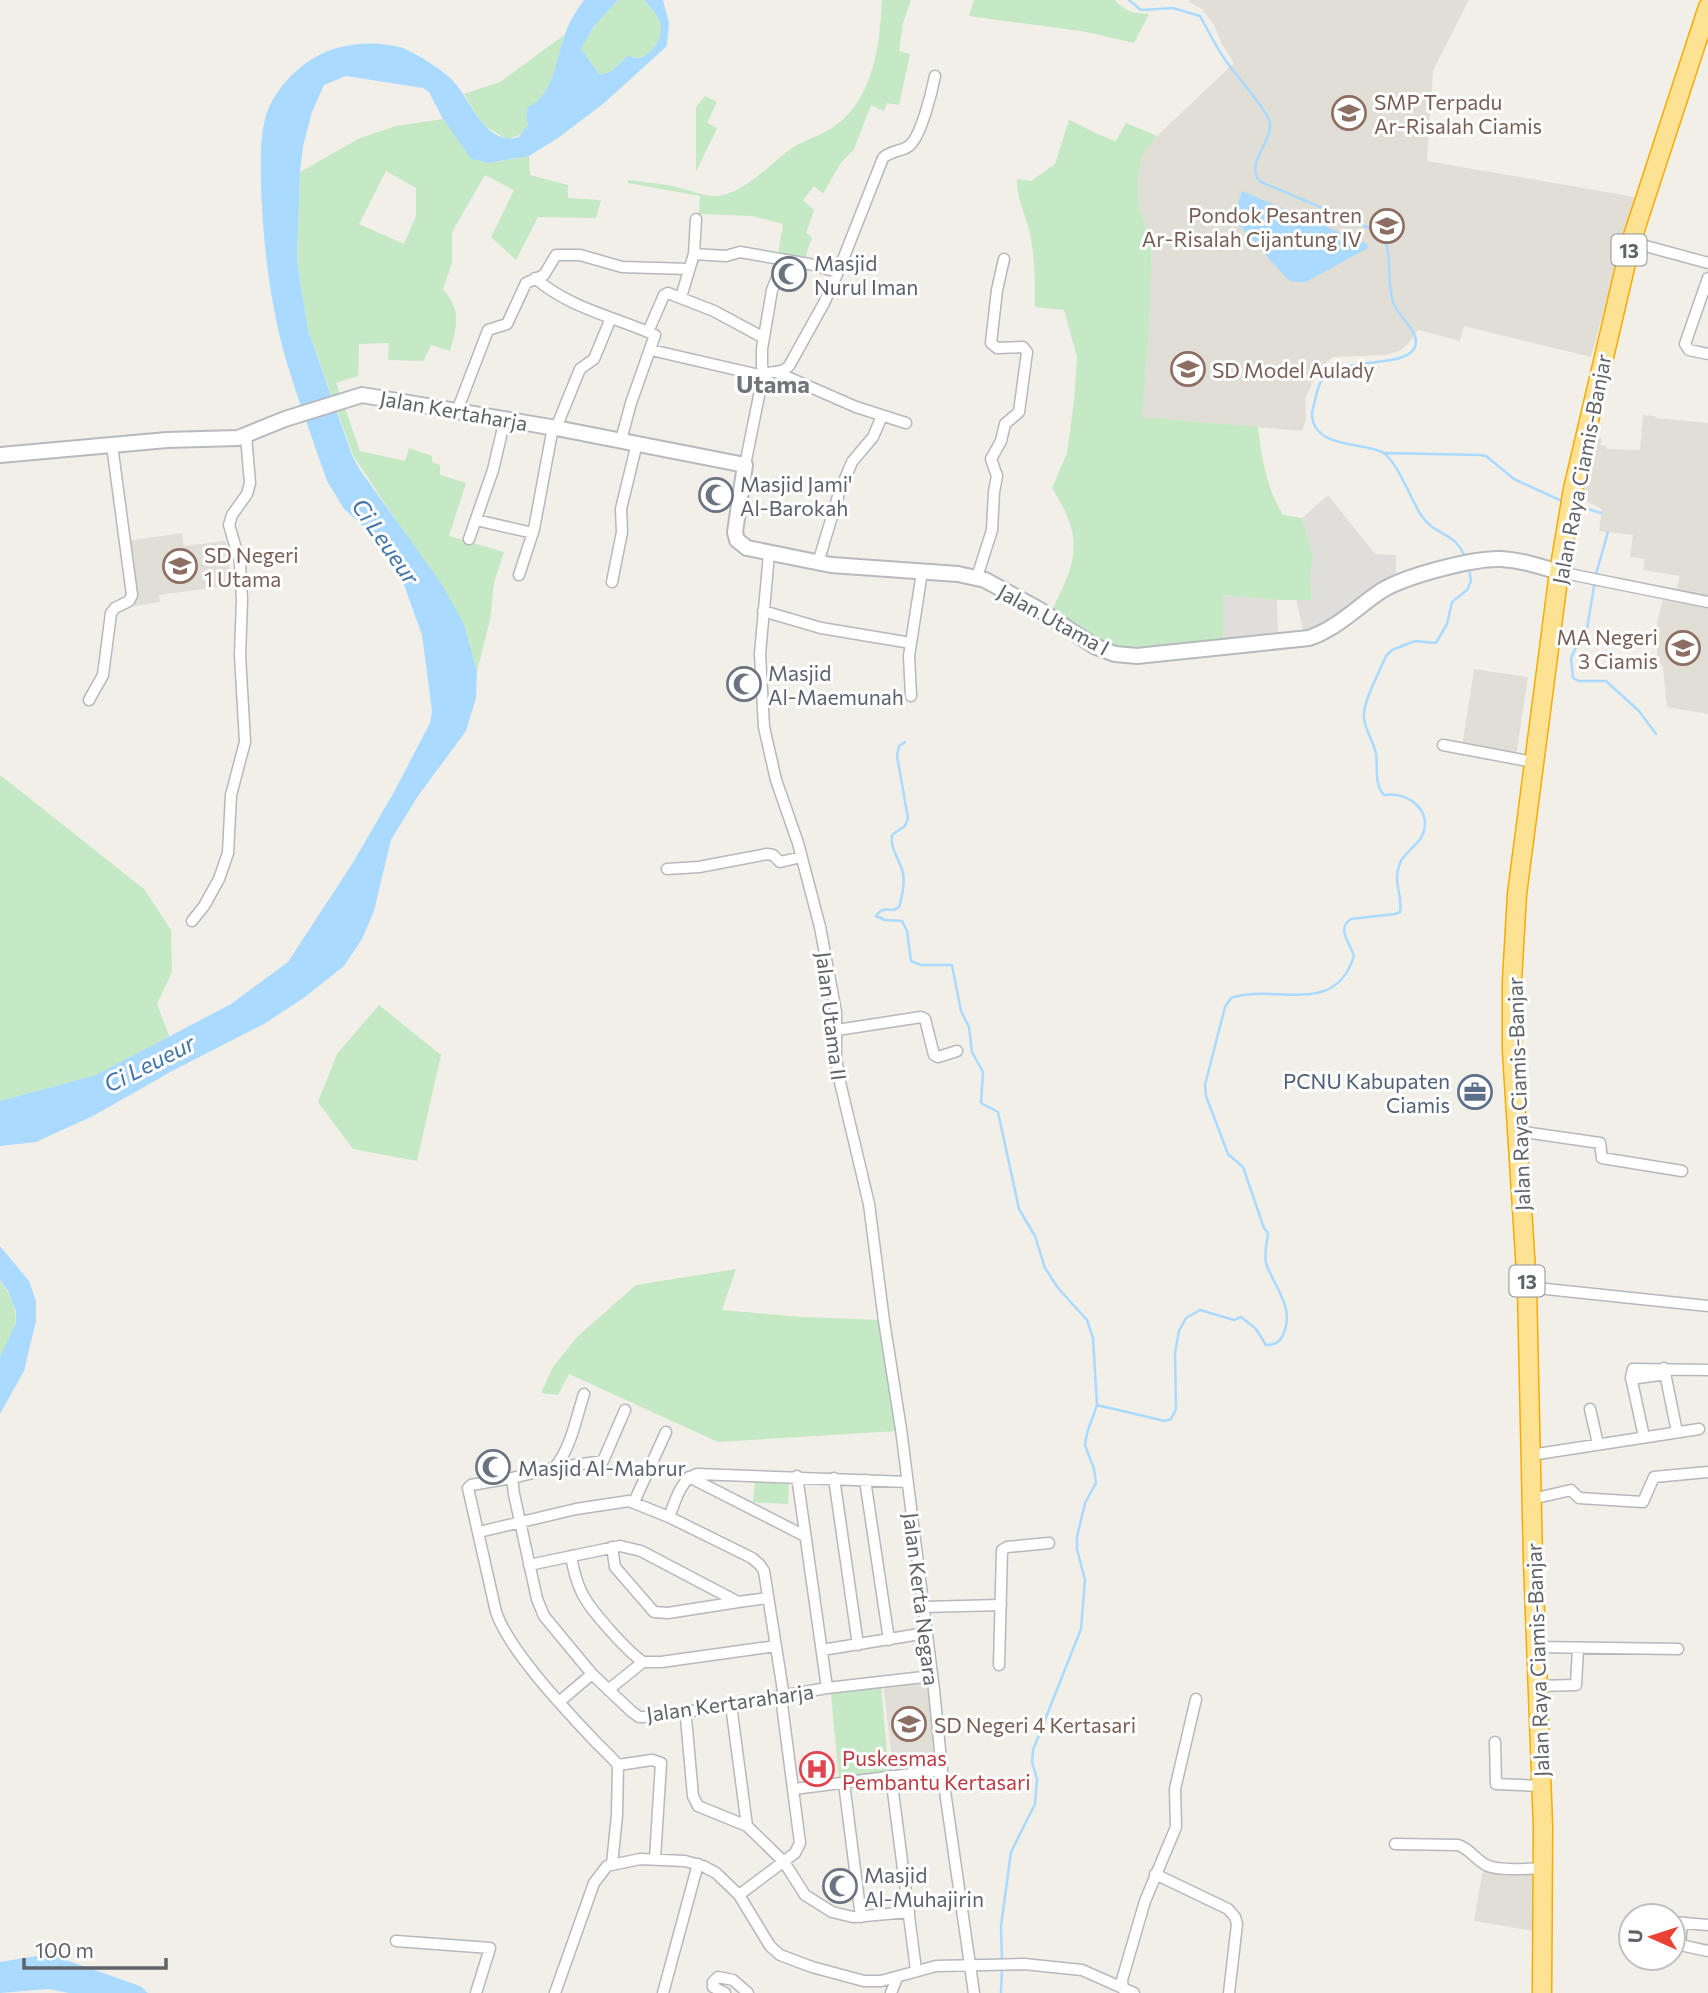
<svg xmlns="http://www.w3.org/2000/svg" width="1708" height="1993" font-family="Commissioner,sans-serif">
<rect width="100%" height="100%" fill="#f1efe8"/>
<path fill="#e0deda" d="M1328,495l47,59 21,1v23l-69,46 -23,9 -8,-33 16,-1 -2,-21 3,-21 -11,-39z
M1222,595l55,5 1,39 -55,3z"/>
<path fill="#e1ded6" d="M1190,0h279l-36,71 -6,90 208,36 -44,160 -127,-31 -4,15 -42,-11 -10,14 -9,7 -14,4 -52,2 -13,10 -15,32 1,21 -4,11 -160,-14 7,-87 3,-87 -13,-34 -1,-31 4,-22 15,-20 77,-73 -11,-17 -9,-21 -12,-16 -13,-7z
M1643,415l12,1 1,2 52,5v177l-33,-6 5,-18 -37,-6 2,-11 -15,-2 3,-22 -34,-4 3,-22 -20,-10 11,-62 9,1 -2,7 6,1 1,3 33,1z
M182,533l2,13 42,-5 6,44 -73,10 1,7 -25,4 -9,-65z
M1663,599l45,7v108l-41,-7 -4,-40 -6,-7v-38z
M1474,669l54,8 -12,79 -54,-9z
M924,1679l3,3 9,83 -43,4 -10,-86z
M1483,1869l49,2 1,60 -59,-10z"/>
<path fill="#fce8e6" d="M836,1752l3,29 -41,5 -3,-30z"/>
<path fill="#c5e8c5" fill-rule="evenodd" d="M618,0h26c8,9 16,16 17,29 0,16 -18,36 -33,26l-16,16 -12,4 -19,-26 13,-23z
M882,0h29l-8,23 -4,28 11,3 -11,51 -12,-2 -3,8 -13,-6 -17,44 -14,15 -17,30 -9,-8 -11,14 11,10 -8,23 6,4 -8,24 -26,-7 5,-30 -31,-8 -53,-2 1,-18 -72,-13v-3c18,2 36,4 53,8 12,3 24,9 36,8 24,-1 53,-31 71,-45 14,-11 33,-15 47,-25 39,-28 45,-83 47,-126z
M974,0h141c9,11 20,14 34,14l-15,29 -47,-11 -118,-16z
M564,35c-7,24 -12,61 -36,73l-2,7 2,10 -5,9 -16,5 -24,-14 -19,-31 36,-12z
M705,96l12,6 -10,21 10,5 -21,44v-65z
M443,119c35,48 25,48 86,37l1,19 38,10v13l33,2 -5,18 -58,-1 -22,43 -25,-23 23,-47 -29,-15 -33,57v31l-9,26c19,22 14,36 7,62l-19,-6 -8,16 -35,-1 1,-17 -30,1 -1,32 -22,7 24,68 45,10 4,-13 23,8v6l8,3v10l26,8 -17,53 55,16 -10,31 -4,37 -13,51 -13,-47 -111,-169 -45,-125 -11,-70 3,-88 60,-34 36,-12zM386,171l30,17v28l-12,28 -45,-20z
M1069,120c17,7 29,16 47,21l10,-18 31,13 -15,20 -4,22 1,31 13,33 -3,88 -7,87 116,10c4,32 8,60 25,88l19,3 11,39 -3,21 2,22h-35l-54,-5v47l-86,9 -31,-5 -55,-34c26,-52 34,-72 1,-124l15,-35 7,-52 3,-44 -13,-47 -29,-3c0,-24 0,-49 -5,-73 -4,-20 -14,-35 -13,-55l14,2 24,-17z
M0,775l144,114 27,41 1,42 -15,32 13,34 -74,37 -96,26z
M379,1005l62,50 -24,106 -64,-12 -35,-47 19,-48z
M736,1269l-14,41 79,7 80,3 16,111 -179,11 -149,-68 -11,21 -17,-2 12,-26 24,-30 59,-52z
M0,1280c12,17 22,37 11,57 -4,8 -10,17 -11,25z
M755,1482l34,2 -1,20 -35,-2z
M881,1686l8,88 -50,7 -8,-87z"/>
<path fill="#aadaff" d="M584,0h34l-24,26 -13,23 19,26 12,-4 16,-16c15,11 33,-11 33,-26 -1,-13 -9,-20 -17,-29h19l6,23 -2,23 -64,58 -45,34 -29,18 -41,7 -16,-4 -8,-10 -21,-30 -14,-27 -6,-4 -77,-12 -22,9 -12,27 -9,34 -3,26 -3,88 11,70 44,125 8,15 81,113 23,41 13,47 -1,27 -10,33 -48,65 -27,44 -17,71 -12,28 -18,27 -39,31 -41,27 -90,46 -81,46 -57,26 -36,4v-45l96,-26 135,-71 57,-42 64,-98 42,-72 36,-69 2,-12 -10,-76 -27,-75 -13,-17 -38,-34 -17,-28c-14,-41 -29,-81 -41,-121 -16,-55 -23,-117 -25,-174 0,-25 -2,-56 8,-79 9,-19 21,-32 37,-44 26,-20 66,-24 97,-15 11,4 36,20 45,28 23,19 34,71 71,61l9,-12 -2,-10 2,-8c26,-12 28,-49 37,-73 4,-12 11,-23 19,-34z
M1242,191l125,53 1,4 -62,34h-13l-6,-3 -54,-61z
M0,1246l29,35 7,20v20l-12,50 -24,43v-57l16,-34v-12l-8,-20 -8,-11z
M49,1954l91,32 8,7h-79l-21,-4 -48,4v-31z"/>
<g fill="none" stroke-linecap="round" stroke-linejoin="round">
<path stroke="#aadaff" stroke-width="2.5" d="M1129,0l12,10 32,-2 27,8c8,14 15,29 24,42 11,17 38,45 45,62 7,19 -24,41 -10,61l124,53c10,24 3,45 10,68 4,14 24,27 23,41 -3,28 -74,11 -94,37 -4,5 -5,13 -7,20 -1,5 -3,11 -3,15 2,33 48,27 70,37 15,8 29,48 39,63 14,22 35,16 44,43
M1385,453l96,2 5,1 28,23 50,23
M1578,506l23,7
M1608,532l-12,42 -10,61 -9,10 -6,13 2,20 6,3h27l33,30 17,23
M905,742l-6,4 -2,10 11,62 -3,8 -13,9c-2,15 8,24 11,38 2,11 -1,24 -4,34l-5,3c-8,-1 -13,-2 -18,6l9,4 17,1 5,10 4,30 10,4h31l9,46 8,16 3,25 11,20 -2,31 17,9 21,97 16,27 10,32 13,20 29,32 6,18 4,67 -10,28 -2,12 9,24 2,14 -11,20 -8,34v12l8,31 -4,49 -48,121 -1,12 5,17 -2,25 -24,48 -10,74 1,36
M1097,1405l68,16 6,-2 5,-10 -1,-56 4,-22 7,-13 14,-8 34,10 7,-3 15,12 10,16c8,0 14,-2 17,-10 12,-26 -7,-46 -16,-69 -4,-9 0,-23 1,-33l-4,-5 -21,-61 -15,-13 -22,-58 -1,-11 20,-78 6,-9c44,-15 104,20 123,-42 -4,-13 -18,-28 -3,-37l44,-5 5,-2c3,-19 -8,-28 0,-49 4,-10 15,-16 21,-25 14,-26 -12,-47 -37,-43 -10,-10 -6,-28 -8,-41 -2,-12 -11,-24 -12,-36 -2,-15 16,-47 22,-62l6,-6 23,-9 21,2 11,-19 5,-22 15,-12 4,-9 -2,-13
M1001,1993l1,-25"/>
<g stroke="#b5b8bc" stroke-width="13">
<path id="street" d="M1631,242l77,21
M694,254l32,2 14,-4 69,12 29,8
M535,278c34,30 80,39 120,57l-24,68 -10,37
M1708,278l-23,66 4,6 19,4
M681,297l13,-43 2,-35
M648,332l16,-37 4,-2 46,18 50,27
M651,350l112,26
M776,372l80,35 50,16
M764,374l-2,-8v-17l10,-59 12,-29
M457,411l31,-81 19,-6 19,-41 18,-8 12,-20h24l42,12 67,2
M556,428l24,-59 14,-10 17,-41
M745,465l18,-89c8,-7 18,-1 26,-10l35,-63 14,-31 45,-114c8,-8 18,-6 26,-12 12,-9 23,-55 26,-70
M476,520l57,13
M469,539l24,-69 12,-51
M769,554l-9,100 4,73 12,53 22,63 22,84 16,85v45l3,21 30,126 15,117 17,108 33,261 8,80 32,223
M818,563l21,-70 13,-31 21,-25 9,-21
M1559,572l149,30
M519,575l15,-46 19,-102
M977,577l15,-47 2,-38 3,-16 -6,-17 10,-18 4,-17 14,-12 8,-60 -4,-5 -26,1 -6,-5 6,-53 7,-31
M612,582l10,-50 -1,-23 16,-66
M763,611l58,17 90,15
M911,696l-2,-40 13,-84
M89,700l14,-25 8,-62 4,-5 14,-7 3,-6 -20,-150
M1443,745l90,17
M667,869l32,-2 68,-13 6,1 7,7 21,-5
M192,921l12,-15 15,-27 9,-26 3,-58 14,-53 -5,-87 2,-55 -2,-38 -11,-37 3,-10 15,-21 3,-11 -4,-47
M837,1030l84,-13 4,2 9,36 4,2 19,-6
M1517,1131l83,12 2,15 80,13
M1527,1287l181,19
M1664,1368l13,64
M1631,1379l35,-5
M584,1394c-8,24 -13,55 -30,74l-42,10 2,16 23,105 7,17 48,58 39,37 8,6h18l170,-29 105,-12
M1590,1409l8,35
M1644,1437l-13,-60 2,-8 75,1
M1531,1455l168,-26
M554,1468l49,-7 22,-51
M797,1476l30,212
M689,1477l116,59
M512,1478l-41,7 -3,3 28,124c13,38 67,95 95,125 9,10 19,18 27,28l-1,50 -5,49
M834,1478l24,167
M865,1480l24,160
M1532,1499l39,-9 8,8 64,4 11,-25 54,-5
M634,1502l32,-70
M669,1517c6,-14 11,-38 28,-43l210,8
M479,1532l97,-23 53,-8 40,16 83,41 8,7 4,6 20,126
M612,1547l3,20 39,45 14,1 70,-11
M571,1556c2,12 5,25 11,37 8,17 45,58 61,69h18l115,-16
M529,1565l91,-19 21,5 97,51 30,-4
M923,1607l78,-2
M1536,1647l142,2
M822,1650l104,-17
M999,1665l3,-115 5,-3 42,-4
M1537,1686l39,-1 2,-37
M608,1690l35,-28
M559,1702l33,-28
M731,1705l16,121
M683,1712l3,6 7,78 5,10 49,20 37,36 21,33 27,17 21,5 56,-5
M1495,1742l1,42 45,2
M618,1765l34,-5 9,3 -6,96
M891,1776l25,194
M844,1783l17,134
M794,1789l148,-19
M1395,1844l63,1c12,4 17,14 28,20 11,6 43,4 57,3
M1155,1874l73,35 7,8 2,7 -8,69
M739,1895l56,-42 5,-10 -19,-146
M1673,1922l35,3
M1682,1923l-2,22 28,6
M396,1941l94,7 -14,45
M1123,1989l-1,-9 23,-79 31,-74 -1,-38 21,-90
M555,1993l39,-110 13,-17 33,-7 45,2 18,5 13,7 23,22 31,51 10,9 32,12 52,14h17l55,-15 88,-2 58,6 52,23
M663,1993l35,-129
M725,1993l-12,-6v-5l5,-5 15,3 15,13
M891,1993l6,-15"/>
</g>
<g stroke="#b6babf" stroke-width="18">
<path id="secondary" d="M0,455l167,-15 71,-2 47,-19 77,-24 194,33 189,37 -10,67 2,8 10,8 84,17 127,9 27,6 55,30 54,36 21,8 22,2 172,-18c29,-10 48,-31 72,-47 24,-15 92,-33 120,-32 20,1 38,7 58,13"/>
</g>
<g stroke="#f9ab00" stroke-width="21">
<path id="highway" d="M1542,1993l1,-166 -10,-267 -6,-273 -15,-236v-70l5,-87 42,-322 14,-83 58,-247 77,-235"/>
</g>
<use href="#street" stroke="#fff" stroke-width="10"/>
<use href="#secondary" stroke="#fff" stroke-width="14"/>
<use href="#highway" stroke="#fde293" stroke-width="18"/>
</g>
<defs>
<g id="school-ring" transform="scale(1.75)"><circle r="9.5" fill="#fff" stroke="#8d6e63" stroke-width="1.5"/><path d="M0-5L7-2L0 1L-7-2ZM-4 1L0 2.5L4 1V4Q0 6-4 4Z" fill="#8d6e63"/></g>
<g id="mosque-ring" transform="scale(1.75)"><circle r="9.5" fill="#fff" stroke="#6b7280" stroke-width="1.5"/><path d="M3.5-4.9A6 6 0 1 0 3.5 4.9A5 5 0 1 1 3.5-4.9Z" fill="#6b7280"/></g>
<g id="office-ring" transform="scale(1.75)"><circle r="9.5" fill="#fff" stroke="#5c6f8a" stroke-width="1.5"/><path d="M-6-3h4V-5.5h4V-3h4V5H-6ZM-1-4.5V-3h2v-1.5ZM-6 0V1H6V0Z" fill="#5c6f8a"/></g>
<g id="hospital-ring" transform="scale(1.75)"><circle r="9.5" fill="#fff" stroke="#e0444e" stroke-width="1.5"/><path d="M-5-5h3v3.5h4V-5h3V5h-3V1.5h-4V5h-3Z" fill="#e0444e"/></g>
</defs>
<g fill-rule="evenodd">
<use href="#school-ring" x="1349" y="113"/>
<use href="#school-ring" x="1387" y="226"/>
<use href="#mosque-ring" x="789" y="274"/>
<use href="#school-ring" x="1188" y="369"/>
<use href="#mosque-ring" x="716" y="495"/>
<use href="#school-ring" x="180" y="566"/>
<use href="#school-ring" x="1683" y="648"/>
<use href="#mosque-ring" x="744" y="684"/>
<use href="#office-ring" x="1475" y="1092"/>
<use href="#mosque-ring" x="493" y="1467"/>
<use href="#school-ring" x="909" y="1724"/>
<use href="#hospital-ring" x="817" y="1769"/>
<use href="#mosque-ring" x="840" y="1886"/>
</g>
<g text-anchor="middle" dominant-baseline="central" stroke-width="6" stroke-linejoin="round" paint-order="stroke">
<g fill="#fff" stroke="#8f9295" stroke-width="2">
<rect x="1611.5" y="234.5" width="35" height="31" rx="5"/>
<rect x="1509.5" y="1265.5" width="35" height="31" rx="5"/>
</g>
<g font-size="19" font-weight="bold" fill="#5f6368">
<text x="1629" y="250">13</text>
<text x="1527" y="1281">13</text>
</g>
<g font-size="21" fill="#785e54" stroke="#fff" text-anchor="start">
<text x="1374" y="101">SMP Terpadu<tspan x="1374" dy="24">Ar-Risalah Ciamis</tspan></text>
<text x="1362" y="214" text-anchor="end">Pondok Pesantren<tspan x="1362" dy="24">Ar-Risalah Cijantung IV</tspan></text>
<text x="1212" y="369">SD Model Aulady</text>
<text x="204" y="554">SD Negeri<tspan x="204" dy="24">1 Utama</tspan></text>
<text x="1658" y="636" text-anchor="end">MA Negeri<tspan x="1658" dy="24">3 Ciamis</tspan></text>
<text x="934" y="1724">SD Negeri 4 Kertasari</text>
</g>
<g font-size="21" fill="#5b616d" stroke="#fff" text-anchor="start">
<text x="814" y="262">Masjid<tspan x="814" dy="24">Nurul Iman</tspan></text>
<text x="740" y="483">Masjid Jami'<tspan x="740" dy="24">Al-Barokah</tspan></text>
<text x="768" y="672">Masjid<tspan x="768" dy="24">Al-Maemunah</tspan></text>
<text x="518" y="1467">Masjid Al-Mabrur</text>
<text x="864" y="1874">Masjid<tspan x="864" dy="24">Al-Muhajirin</tspan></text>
</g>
<g font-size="21" fill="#5f6368" stroke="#fff">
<text transform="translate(454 410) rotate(10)">Jalan Kertaharja</text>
<text transform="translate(1581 469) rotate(-79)">Jalan Raya Ciamis-Banjar</text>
<text transform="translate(1054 619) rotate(29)">Jalan Utama I</text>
<text transform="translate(832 1016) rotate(83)">Jalan Utama II</text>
<text transform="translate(1518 1094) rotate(-92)">Jalan Raya Ciamis-Banjar</text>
<text transform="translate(922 1599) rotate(83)">Jalan Kerta Negara</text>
<text transform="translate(1537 1660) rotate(-92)">Jalan Raya Ciamis-Banjar</text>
<text transform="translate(730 1702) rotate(-8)">Jalan Kertaraharja</text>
</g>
<g font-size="21" fill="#4e5e75" stroke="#fff" text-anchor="end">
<text x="1450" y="1080">PCNU Kabupaten<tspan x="1450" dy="24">Ciamis</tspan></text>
</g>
<g font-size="21" fill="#be3a42" stroke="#fff" text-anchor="start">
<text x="842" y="1757">Puskesmas<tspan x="842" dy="24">Pembantu Kertasari</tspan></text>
</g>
<g font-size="23" font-style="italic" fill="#4174aa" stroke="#fff">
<text transform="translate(386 541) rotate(55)">Ci Leueur</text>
<text transform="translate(149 1063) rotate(-27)">Ci Leueur</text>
</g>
<g font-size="24" font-weight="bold" fill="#70757a" stroke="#fff">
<text x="773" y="383">Utama</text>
</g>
</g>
<g transform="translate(1652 1937) rotate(273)"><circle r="33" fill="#ffffff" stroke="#bfc1c3" stroke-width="2"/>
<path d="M0-5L12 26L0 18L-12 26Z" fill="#ea4335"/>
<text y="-10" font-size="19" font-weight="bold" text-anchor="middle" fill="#5f6368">U</text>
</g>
<path d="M24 1958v10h142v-10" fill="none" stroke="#5f6368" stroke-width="3.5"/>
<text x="35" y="1958" font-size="21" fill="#5f6368" stroke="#ffffff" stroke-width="5" paint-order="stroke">100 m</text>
</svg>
